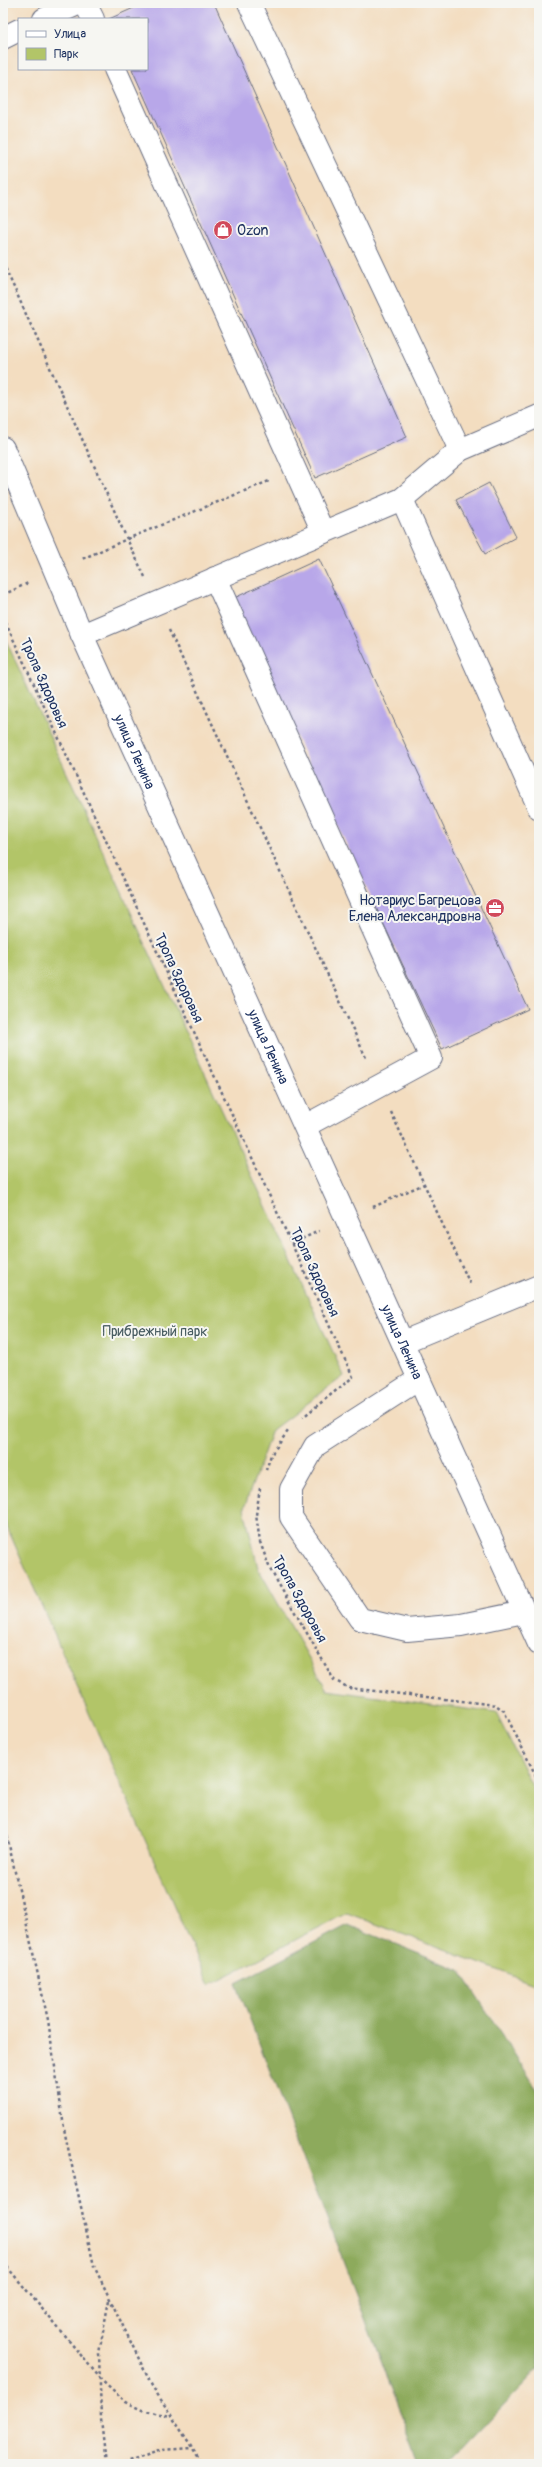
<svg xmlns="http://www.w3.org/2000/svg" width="542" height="2467" font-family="Pangolin,sans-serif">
<rect width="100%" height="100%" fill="#f6f6f2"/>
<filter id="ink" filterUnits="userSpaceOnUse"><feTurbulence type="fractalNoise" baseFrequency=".025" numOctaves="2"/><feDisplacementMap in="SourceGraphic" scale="8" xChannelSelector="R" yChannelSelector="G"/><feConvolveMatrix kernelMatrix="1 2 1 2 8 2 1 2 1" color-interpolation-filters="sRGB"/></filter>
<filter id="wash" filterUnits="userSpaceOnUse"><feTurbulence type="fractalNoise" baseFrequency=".012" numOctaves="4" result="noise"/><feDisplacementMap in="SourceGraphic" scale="16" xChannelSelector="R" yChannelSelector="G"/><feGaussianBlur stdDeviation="0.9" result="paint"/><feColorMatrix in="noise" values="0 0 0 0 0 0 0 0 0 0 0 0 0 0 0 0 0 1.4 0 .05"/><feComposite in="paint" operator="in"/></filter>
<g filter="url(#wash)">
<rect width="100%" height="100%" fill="#f3ddc0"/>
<path fill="#b2c568" stroke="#667a63" d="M3,634l341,742 -72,54 -28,78 14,60 69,122 169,23 43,87v186l-192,-73 -138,72 -206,-467z"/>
<path fill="#8daa5c" stroke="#546c5d" d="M348,1925l112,45 79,122v277l-91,95h-27l-185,-481z"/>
<g id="blocks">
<path fill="#b8a7e9" d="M145,3h69l193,434 -92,41 -183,-409h15v-50h-38z
M489,483l27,54 -31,17 -29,-54z
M319,559l209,450 -86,40 -210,-450z"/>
</g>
</g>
<g filter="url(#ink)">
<use href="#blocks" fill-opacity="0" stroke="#676c80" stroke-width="1"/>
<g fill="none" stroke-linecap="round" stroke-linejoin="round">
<g stroke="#676c80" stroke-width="24">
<g id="minor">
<path d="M85,3l8,16"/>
<path d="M249,3l211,447"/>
<path d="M44,19l36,-16"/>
<path d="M3,38l16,-8"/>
<path d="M115,69l208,463"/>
<path id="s1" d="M3,448l79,187 457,1009"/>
<path d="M402,499l137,309"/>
<path d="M215,578l216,480 -126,68"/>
<path d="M82,635l320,-136 58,-49 79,-34"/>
<path d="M403,1342l136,-56"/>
<path d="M419,1379l-104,67 -24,43v28l69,102 47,11 54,-5 63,-13"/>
</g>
</g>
<path stroke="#676c80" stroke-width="2.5" stroke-dasharray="3 3" stroke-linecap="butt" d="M3,263l124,276 -45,20
M145,577l-18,-38 142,-58
M3,595l25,-12
M3,617l350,760 -50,40
M169,630l198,430
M391,1112l79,172
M373,1207l51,-23
M291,1244l28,-13
M266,1470l5,-15 17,-24
M260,1488l-4,27 4,27 10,27 64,111 15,8 147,17 8,6 35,71
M3,1818l45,202 17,114 29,132 58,120 51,78
M3,2262l97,116 26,24 19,9 26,5
M106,2464l-5,-45 -2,-66 10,-53
M123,2464l38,-14 31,-2"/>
<use href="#minor" stroke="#fff" stroke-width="22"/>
</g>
</g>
<defs>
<g id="shop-disc" transform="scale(1)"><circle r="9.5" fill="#d1495b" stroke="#f6f6f2"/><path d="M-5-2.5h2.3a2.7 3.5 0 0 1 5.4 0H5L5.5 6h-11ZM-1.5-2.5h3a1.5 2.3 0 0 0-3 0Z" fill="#fff"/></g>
<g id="office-disc" transform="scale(1)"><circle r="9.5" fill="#d1495b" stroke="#f6f6f2"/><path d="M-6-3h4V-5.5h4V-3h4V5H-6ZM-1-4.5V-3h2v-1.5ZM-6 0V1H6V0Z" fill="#fff"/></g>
</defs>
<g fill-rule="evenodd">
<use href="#shop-disc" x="223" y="230"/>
<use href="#office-disc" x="495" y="908"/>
</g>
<g text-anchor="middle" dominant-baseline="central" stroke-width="4" stroke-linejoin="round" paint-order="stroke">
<g font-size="14" fill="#1b2f5e" stroke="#f6f6f2" text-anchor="start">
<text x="237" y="230">Ozon</text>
<text x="481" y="900" text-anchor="end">Нотариус Багрецова<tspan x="481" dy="16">Елена Александровна</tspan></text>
</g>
<g font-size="14" fill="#1b2f5e" stroke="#f6f6f2">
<text transform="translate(44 683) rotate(66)">Тропа Здоровья</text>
<text stroke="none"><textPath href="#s1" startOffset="331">улица Ленина</textPath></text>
<text transform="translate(179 978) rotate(65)">Тропа Здоровья</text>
<text stroke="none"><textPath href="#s1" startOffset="655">улица Ленина</textPath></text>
<text transform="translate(315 1272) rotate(65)">Тропа Здоровья</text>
<text stroke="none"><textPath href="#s1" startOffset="979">улица Ленина</textPath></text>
<text transform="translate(300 1599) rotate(61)">Тропа Здоровья</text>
</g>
<g font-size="14" fill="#485c61" stroke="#f6f6f2">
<text x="155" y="1331">Прибрежный парк</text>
</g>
</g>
<rect width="542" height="2467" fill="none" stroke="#f6f6f2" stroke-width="16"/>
<rect x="18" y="18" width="130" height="52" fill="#f6f6f2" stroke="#9ea6b7"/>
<rect x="26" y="31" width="20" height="6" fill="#ffffff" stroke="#9ea6b7"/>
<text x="54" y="38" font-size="12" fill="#1b2f5e">Улица</text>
<rect x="26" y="48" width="20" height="12" fill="#b2c568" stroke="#9ea6b7"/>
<text x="54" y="58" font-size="12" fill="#1b2f5e">Парк</text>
</svg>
